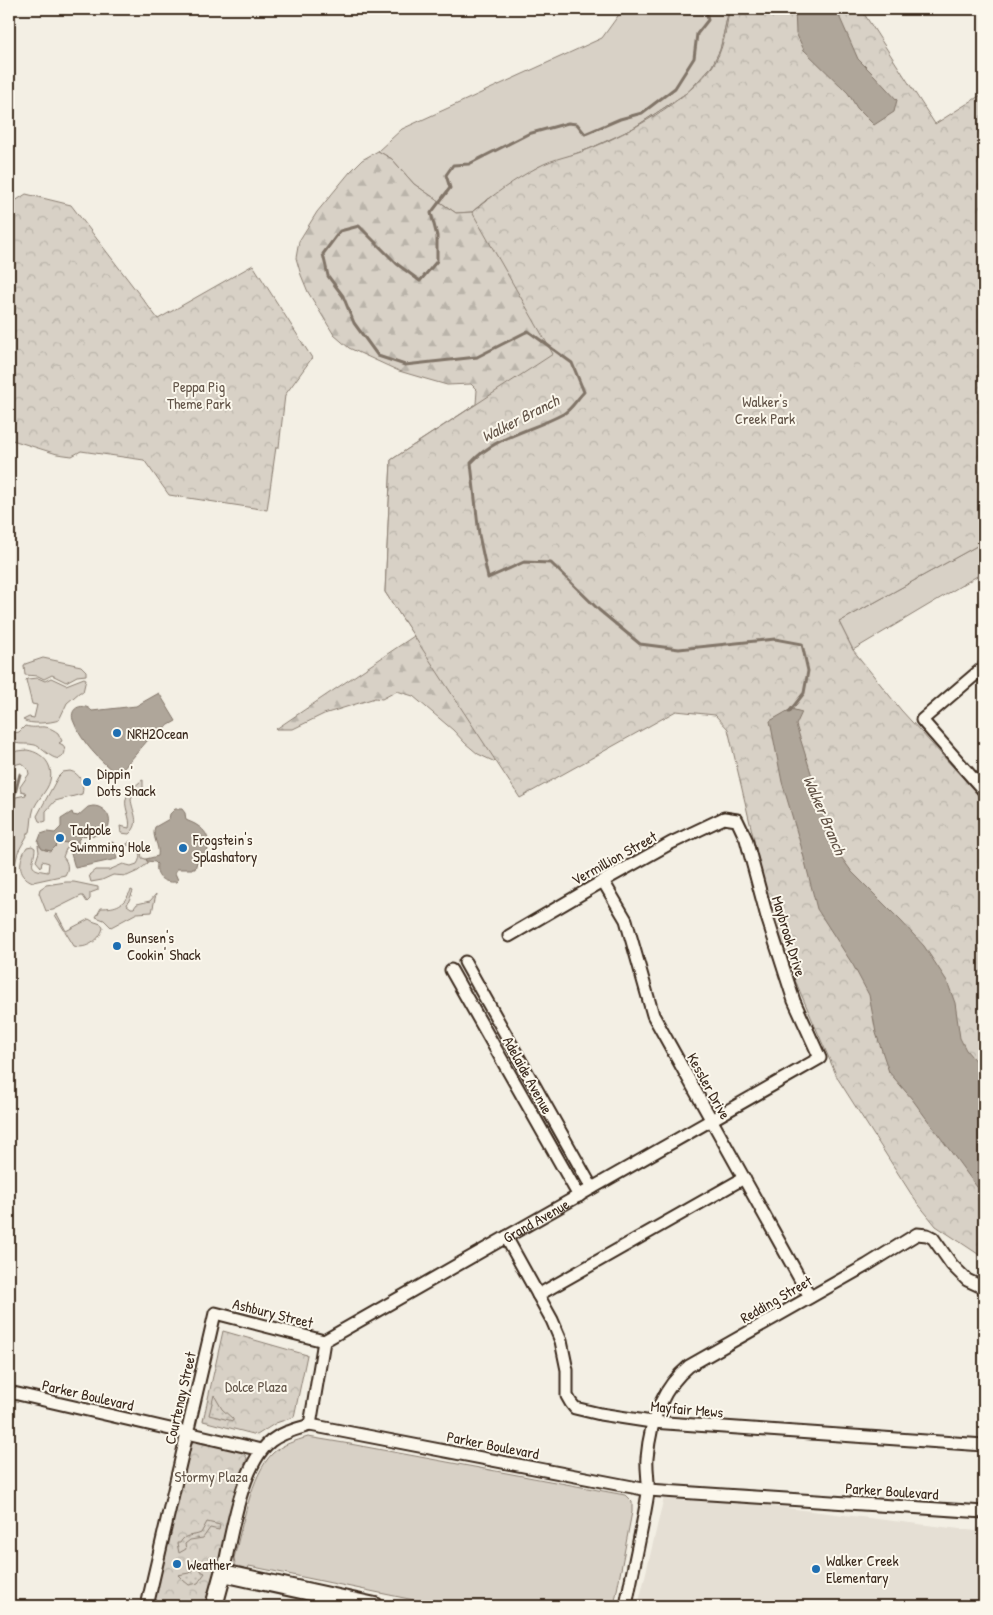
<svg xmlns="http://www.w3.org/2000/svg" width="993" height="1615" font-family="'Patrick Hand',sans-serif">
<defs>
<pattern id="forest-firs" width="22" height="20" patternUnits="userSpaceOnUse" patternTransform="scale(1.25)"><rect width="22" height="20" fill="#d8d1c6"/><path d="M5 1l3.5 6h-7zM16 11l3.5 6h-7z" fill="#bab4aa"/></pattern>
<pattern id="park-crowns" width="20" height="18" patternUnits="userSpaceOnUse" patternTransform="scale(1.25)"><rect width="20" height="18" fill="#d8d1c6"/><path d="M2 6a3 3 0 1 1 6 0M12 15a3 3 0 1 1 6 0" fill="none" stroke="#bab4aa"/></pattern>
<pattern id="garden-dots" width="8" height="8" patternUnits="userSpaceOnUse" patternTransform="scale(1.25)"><rect width="8" height="8" fill="#d8d1c6"/><path d="M2 2h.1M6 6h.1" fill="none" stroke="#bab4aa" stroke-width="1.8" stroke-linecap="round"/></pattern>
</defs>
<rect width="100%" height="100%" fill="#f3efe4"/>
<filter id="ink" filterUnits="userSpaceOnUse"><feTurbulence type="fractalNoise" baseFrequency=".02" numOctaves="2"/><feDisplacementMap in="SourceGraphic" scale="10" xChannelSelector="R" yChannelSelector="G"/><feConvolveMatrix kernelMatrix="1 2 1 2 8 2 1 2 1" color-interpolation-filters="sRGB"/></filter>
<g filter="url(#ink)">
<path fill="#e5dfd4" d="M665,1493l319,39v74h-346z"/>
<path fill="#d8d1c6" stroke="#8a7e72" d="M623,9h106l-9,41 -8,16 -24,26 -56,37 -43,20 -51,18 -54,35 -12,10 -16,1 -42,-29 -22,-25 -14,-8 24,-22 200,-91z
M984,542v30l-131,78 -14,-28z
M43,658l38,8 5,5v4l-9,1 -11,6 -14,-7 -8,4 -6,-3 -13,-1 -1,-9 1,-2z
M38,678l7,3 6,-3 15,7 18,-7 2,1 -3,13h-3l-13,11 -8,17c-9,3 -29,5 -36,0l6,-3 5,1 3,-13 -5,-1 -6,-24 1,-1z
M25,726c15,4 18,-4 33,7l4,8 -3,2 4,2c2,4 3,7 0,11 -7,9 -21,-9 -28,-11 -7,-2 -14,0 -20,-2l-1,-10 5,-1z
M27,750c19,3 30,20 20,38 -4,7 -10,13 -13,20 -3,8 -2,16 -4,24l-4,2 1,2 -9,16 -5,21 -4,3v-49l4,-5 3,-25 10,-2 -1,-3 -4,-1 -1,-4 9,-13 -1,-5 -7,-6 -7,2 -1,9 3,6 -6,10 -1,9v-44l8,-4z
M70,771c10,2 15,14 12,23l-27,7 -9,10v10l-3,1 -4,-1 -2,-5 21,-39 5,-5z
M143,780v10l-7,1 -5,8c1,13 11,24 -2,35l-8,-1 -1,-7 9,2c3,-10 -7,-22 -2,-32 3,-5 9,-11 14,-15z
M62,841l6,2 2,3 -4,3 -3,8c5,5 6,12 2,18l-32,7c-17,-6 -14,-23 -6,-35l5,-1 3,2c0,15 -11,21 13,24l1,-9 -7,-2 -1,6 -5,-6 3,-9 -1,-7 7,5 6,1 6,-8z
M130,841l10,6 2,11 4,1 2,4 -10,8 -11,5 -14,-1 -11,5 -11,2 -2,-7 6,-5h14l14,-6 8,2 6,-2c5,-8 3,-14 -4,-20l-8,2z
M66,882h8l24,5v3l-8,3v6l-3,3 -4,-6h-2l-28,14 -7,1 -7,-18 1,-4 6,-4z
M131,890l2,1 -6,14 4,3h3l3,-4 13,-3 6,-7 -4,18 -15,1 -26,14 -7,-7 -8,-3 5,-9c16,0 23,-3 30,-18z
M57,914l9,17 23,-12 3,2 9,3 2,4c-3,12 -17,22 -29,18l-19,-31z
M308,1437l42,7 275,51 7,7v10l-18,94h-171l-194,-40 -2,6 -11,-3 -2,-11c8,-30 17,-84 39,-105 10,-9 22,-12 35,-16z"/>
<path fill="url(#forest-firs)" stroke="#8a7e72" d="M729,9h32l-196,254 -55,492 -17,6 -15,-7 -13,-11 -12,-13 -40,-34 -16,-5 -15,8 -7,-1 -51,16 -31,15h-17l138,-93 -29,-44 6,-132 85,-56 1,-14 -6,-6 -24,1 -21,-6 -27,-8 -50,-23 -15,-13 -26,-43 -7,-17 -5,-17 3,-17 18,-29 33,-40 12,-12 16,-9 14,8 22,25 42,29 16,-1 12,-10 54,-35 51,-18 29,-13 14,-7 56,-37 24,-26 8,-16z"/>
<path fill="url(#park-crowns)" stroke="#8a7e72" d="M729,9h132l74,115 49,-31v449l-145,80 14,28 48,60 83,91v457l-48,-32 -21,-26 -77,-121 -47,-108 -28,-92 -35,-150 -13,-14 -39,-4 -156,87 -135,-206 6,-132 162,-106 -81,-142c20,-16 43,-33 66,-45 16,-9 34,-11 51,-18 40,-16 96,-47 123,-82 11,-15 15,-40 17,-58z
M26,194l45,11 87,114 95,-54 59,93 -27,37 -6,52h-3l-9,63 -98,-15 -25,-35 -63,-9 -9,5 -15,-2 -48,-15v-219l3,-17z
M223,1331l84,24 -13,62 -18,6 -19,12 -54,-14z
M197,1440l46,12 4,6 -11,30 -26,118h-57l36,-162z"/>
<path fill="url(#garden-dots)" stroke="#8a7e72" d="M214,1395l8,14 11,10v2l-24,-6z
M207,1522l13,3 -1,5 -9,-2 -7,10 -13,2 -5,4 1,5 -7,4 -2,-10h3c5,-10 13,-6 21,-10z
M194,1568l7,1v2l4,2 -7,10 -9,2 -6,-5 -5,-5 11,-2z"/>
<path fill="#afa69a" stroke="#817468" d="M795,9h41l22,50 16,16 23,25 -3,12 -20,13 -17,-17 -9,-15 -44,-43 -8,-17z
M159,693l17,28 -23,13 -35,41c-18,-14 -37,-33 -45,-55 -4,-13 11,-18 19,-9l44,-5z
M791,709l11,3 -6,13 26,83 9,35 21,29 50,50 22,24 23,35 8,22 5,35 6,12 18,21v121l-7,-5 -65,-88 -23,-27 -13,-39 -7,-38 -16,-30 -36,-56 -16,-63 -19,-64 -12,-61z
M93,806c14,0 24,18 9,27 -6,4 -13,1 -20,3l-4,4 1,6 5,3 29,-7 4,17 -42,9 -7,-25 -8,-1 -9,9 -9,-2 -4,-7 3,-8 6,-2 8,1 6,-6v-8l11,-7 1,3 5,1 10,-9z
M175,809h7l3,4 1,7c4,2 8,3 12,6 14,9 11,21 7,34l-8,2 -2,7h-18l-2,4 3,7 -2,2c-13,1 -21,-5 -19,-18l-2,-2 -8,-1 -1,-2 12,-3c2,-11 -7,-19 -3,-29l14,-8 1,-5z"/>
<g fill="none" stroke-linecap="round" stroke-linejoin="round">
<path stroke="#817468" stroke-width="3" d="M706,9l2,11 -11,14 -3,24 -19,30 -33,25 -22,6 -35,15 -8,-10 -9,-1 -40,11 -59,30 -16,1 -7,10 4,13 -19,25 6,23v25l-17,20 -23,-17 -38,-38 -19,5 -17,23 5,22 15,20 11,27 24,33 27,9 72,-8 51,-26 44,32 12,29c-7,7 -13,18 -21,22 -31,17 -68,22 -92,49l8,72 9,43 36,-16 27,1 48,47 41,34 39,5 96,-10 27,5 6,27 -4,22 -15,19
M9,817l11,-43"/>
<g stroke="#3b2a1e" stroke-width="15">
<g id="street">
<path d="M984,667l-62,53 62,71"/>
<path d="M603,881l23,39 27,95 157,282"/>
<path d="M465,962l127,226"/>
<path d="M451,970l128,226"/>
<path d="M506,1237l46,83 9,21 6,29v26l4,7 4,5 25,6 52,8 332,23"/>
<path d="M538,1295l206,-117"/>
<path d="M9,1392l252,58"/>
<path id="s1" d="M310,1425l14,-84 496,-283 -26,-57 -27,-84 -21,-78 -9,-19 -13,-2 -53,25 -68,38 -94,55"/>
<path d="M223,1573c8,-36 18,-109 48,-132 12,-9 26,-12 39,-16l338,65 336,22"/>
<path d="M147,1606l68,-293 109,28"/>
<path d="M626,1606c7,-38 16,-75 22,-113 1,-12 -2,-24 -1,-35 3,-35 14,-69 42,-92l178,-101 50,-31 10,1 6,3 19,27 15,15 17,8"/>
</g>
</g>
<g stroke="#3b2a1e" stroke-width="20">
<path id="secondary" d="M214,1606l9,-33 152,33"/>
</g>
<use href="#street" stroke="#fbf7ec" stroke-width="11"/>
<use href="#secondary" stroke="#fbf7ec" stroke-width="16"/>
</g>
</g>
<g fill="#1f6fb2" stroke="#fbf7ec" stroke-width="2">
<circle cx="117" cy="733" r="5"/>
<circle cx="87" cy="782" r="5"/>
<circle cx="60" cy="838" r="5"/>
<circle cx="183" cy="848" r="5"/>
<circle cx="117" cy="946" r="5"/>
<circle cx="177" cy="1564" r="5"/>
<circle cx="816" cy="1569" r="5"/>
</g>
<g text-anchor="middle" dominant-baseline="central" stroke-width="4" stroke-linejoin="round" paint-order="stroke">
<g font-size="15" fill="#625448" stroke="#fbf7ec">
<text x="199" y="386">Peppa Pig<tspan x="199" dy="17">Theme Park</tspan></text>
<text x="765" y="401">Walker's<tspan x="765" dy="17">Creek Park</tspan></text>
<text x="256" y="1386">Dolce Plaza</text>
<text x="211" y="1476">Stormy Plaza</text>
</g>
<g font-size="15" fill="#3b2a1e" stroke="#fbf7ec" text-anchor="start">
<text x="127" y="733">NRH2Ocean</text>
<text x="97" y="773">Dippin'<tspan x="97" dy="17">Dots Shack</tspan></text>
<text x="70" y="829">Tadpole<tspan x="70" dy="17">Swimming Hole</tspan></text>
<text x="193" y="839">Frogstein's<tspan x="193" dy="17">Splashatory</tspan></text>
<text x="127" y="937">Bunsen's<tspan x="127" dy="17">Cookin' Shack</tspan></text>
<text x="826" y="1560">Walker Creek<tspan x="826" dy="17">Elementary</tspan></text>
<text x="187" y="1564">Weather</text>
</g>
<g font-size="15" fill="#3b2a1e" stroke="#fbf7ec">
<text transform="translate(614 858) rotate(-29)">Vermillion Street</text>
<text transform="translate(789 936) rotate(73)">Maybrook Drive</text>
<text transform="translate(528 1075) rotate(61)">Adelaide Avenue</text>
<text transform="translate(709 1086) rotate(61)">Kessler Drive</text>
<text stroke="none"><textPath href="#s1" startOffset="329">Grand Avenue</textPath></text>
<text transform="translate(776 1299) rotate(-30)">Redding Street</text>
<text transform="translate(273 1313) rotate(14)">Ashbury Street</text>
<text transform="translate(88 1395) rotate(13)">Parker Boulevard</text>
<text transform="translate(180 1398) rotate(-77)">Courtenay Street</text>
<text transform="translate(687 1409) rotate(5)">Mayfair Mews</text>
<text transform="translate(493 1445) rotate(11)">Parker Boulevard</text>
<text transform="translate(892 1491) rotate(4)">Parker Boulevard</text>
</g>
<g font-size="16" font-style="italic" fill="#645549" stroke="#fbf7ec">
<text transform="translate(520 418) rotate(-27)">Walker Branch</text>
<text transform="translate(825 815) rotate(67)">Walker Branch</text>
</g>
</g>
<rect width="993" height="1615" fill="none" stroke="#fbf7ec" stroke-width="30"/>
<rect x="15" y="15" width="963" height="1585" fill="none" stroke="#3b2a1e" stroke-width="2" filter="url(#ink)"/>
</svg>
